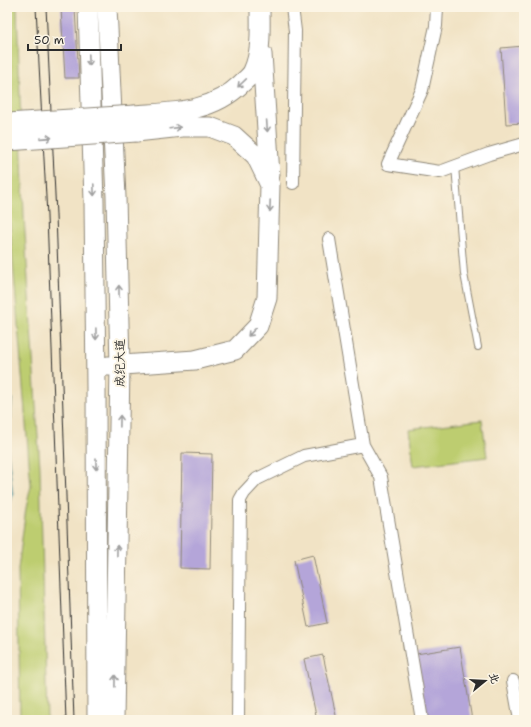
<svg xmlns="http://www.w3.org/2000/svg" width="531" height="727" font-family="'Shantell Sans','LXGW WenKai TC',sans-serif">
<rect width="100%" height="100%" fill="#fcf5e5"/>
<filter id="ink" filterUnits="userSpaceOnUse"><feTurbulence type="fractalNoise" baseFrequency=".025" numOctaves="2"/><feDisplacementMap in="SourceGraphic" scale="8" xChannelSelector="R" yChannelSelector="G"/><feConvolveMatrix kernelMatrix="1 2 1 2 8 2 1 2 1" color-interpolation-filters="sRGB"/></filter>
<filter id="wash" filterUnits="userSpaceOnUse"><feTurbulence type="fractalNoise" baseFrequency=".012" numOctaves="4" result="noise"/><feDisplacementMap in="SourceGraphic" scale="16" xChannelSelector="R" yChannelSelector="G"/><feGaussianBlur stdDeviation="0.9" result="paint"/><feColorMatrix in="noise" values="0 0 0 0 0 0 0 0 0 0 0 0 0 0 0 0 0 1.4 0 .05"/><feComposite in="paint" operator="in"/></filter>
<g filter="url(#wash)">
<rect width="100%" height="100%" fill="#f1e3c5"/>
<path fill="#bdcd70" stroke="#747c4e" d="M7,7h10l7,210 16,251 7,252h-27l-2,-151 8,-61 5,-22 -24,-297z
M482,420l5,37 -74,9 -5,-37z"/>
<path fill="#3cabba" stroke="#346b72" d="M7,387l5,12 -1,21h-4z
M7,442l6,53 -6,19z"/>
<g id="blocks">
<path fill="#b4a5d9" d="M61,8h14l4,70h-14z
M524,46v77l-18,1 -5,-76z
M182,453l30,1 -2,115 -30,-1z
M313,555l14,68 -19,4 -14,-67z
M460,647l12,73h-45l-11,-66z
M323,655l14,65h-20l-13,-61z"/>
</g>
</g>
<g filter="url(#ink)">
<use href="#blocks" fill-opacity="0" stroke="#8e8778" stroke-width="1"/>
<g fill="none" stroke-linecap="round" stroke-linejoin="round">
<g stroke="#8e8778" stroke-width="8">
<path id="service" d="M455,166l9,108 14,73"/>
</g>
<g stroke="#8e8778" stroke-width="14">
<path id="minor" d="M292,7l3,24 -2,152
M437,7l-1,19 -14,64 -34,74 52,8 49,-18 35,-10
M329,239l34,206 18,32 41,243
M513,681l7,39
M238,720l2,-220 4,-7 13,-14 47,-23 59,-11"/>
</g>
<g stroke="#8e8778" stroke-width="21">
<path id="primary" d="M88,7l6,195 2,185 1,333
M107,7l9,190 4,169 -6,354
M262,54l8,121
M135,115c38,-3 76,-2 106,-31 4,-4 10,-8 12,-13 9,-19 7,-44 7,-64
M108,366l87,-6 40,-10 23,-24 9,-28 3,-113 -14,-29 -22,-20 -24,-9h-28l-46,5"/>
</g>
<use href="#service" stroke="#fff" stroke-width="6"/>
<use href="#minor" stroke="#fff" stroke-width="12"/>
<use href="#primary" stroke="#fff" stroke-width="19"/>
<path stroke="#2b2b2b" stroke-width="1" d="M36,7l11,209 19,504
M46,7l10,208 18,505"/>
<g stroke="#8e8778" stroke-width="21" stroke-linecap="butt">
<path id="primary-bridge" d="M7,123l128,-8
M7,141l129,-9"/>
</g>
<use href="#primary-bridge" stroke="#fff" stroke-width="19"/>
</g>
<defs><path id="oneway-shaft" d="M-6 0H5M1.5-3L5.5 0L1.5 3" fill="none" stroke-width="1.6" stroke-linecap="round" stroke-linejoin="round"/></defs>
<g stroke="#a0a0a0">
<use href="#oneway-shaft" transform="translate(89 60) rotate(88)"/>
<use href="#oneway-shaft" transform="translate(242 83) rotate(136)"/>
<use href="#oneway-shaft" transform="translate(267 126) rotate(86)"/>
<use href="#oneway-shaft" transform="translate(175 128) rotate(-7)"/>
<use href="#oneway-shaft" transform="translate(46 138) rotate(-4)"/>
<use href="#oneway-shaft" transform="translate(94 190) rotate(88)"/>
<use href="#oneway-shaft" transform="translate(270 206) rotate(92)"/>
<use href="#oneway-shaft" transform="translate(119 291) rotate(-91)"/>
<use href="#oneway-shaft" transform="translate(252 332) rotate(134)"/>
<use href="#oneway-shaft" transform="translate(96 334) rotate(89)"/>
<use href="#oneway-shaft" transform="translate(120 421) rotate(-89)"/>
<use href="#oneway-shaft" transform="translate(96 464) rotate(90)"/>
<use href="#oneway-shaft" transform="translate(117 551) rotate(-89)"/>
<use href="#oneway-shaft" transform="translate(115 681) rotate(-89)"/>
</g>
</g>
<g text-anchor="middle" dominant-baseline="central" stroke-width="4" stroke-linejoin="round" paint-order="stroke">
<g font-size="12" fill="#2b2b2b" stroke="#fcf5e5">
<text transform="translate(120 363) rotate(-90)">成纪大道</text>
</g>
</g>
<rect width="531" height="727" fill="none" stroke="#fcf5e5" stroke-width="24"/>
<g transform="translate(485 681) rotate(72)" stroke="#fcf5e5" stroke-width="3" paint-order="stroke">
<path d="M0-3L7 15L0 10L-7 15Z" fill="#2b2b2b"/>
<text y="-6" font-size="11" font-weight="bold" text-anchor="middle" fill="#2b2b2b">北</text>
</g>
<path d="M28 44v6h93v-6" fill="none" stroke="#2b2b2b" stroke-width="2"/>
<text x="34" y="44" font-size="12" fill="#2b2b2b" stroke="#fcf5e5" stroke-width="3" paint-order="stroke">50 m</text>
</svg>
